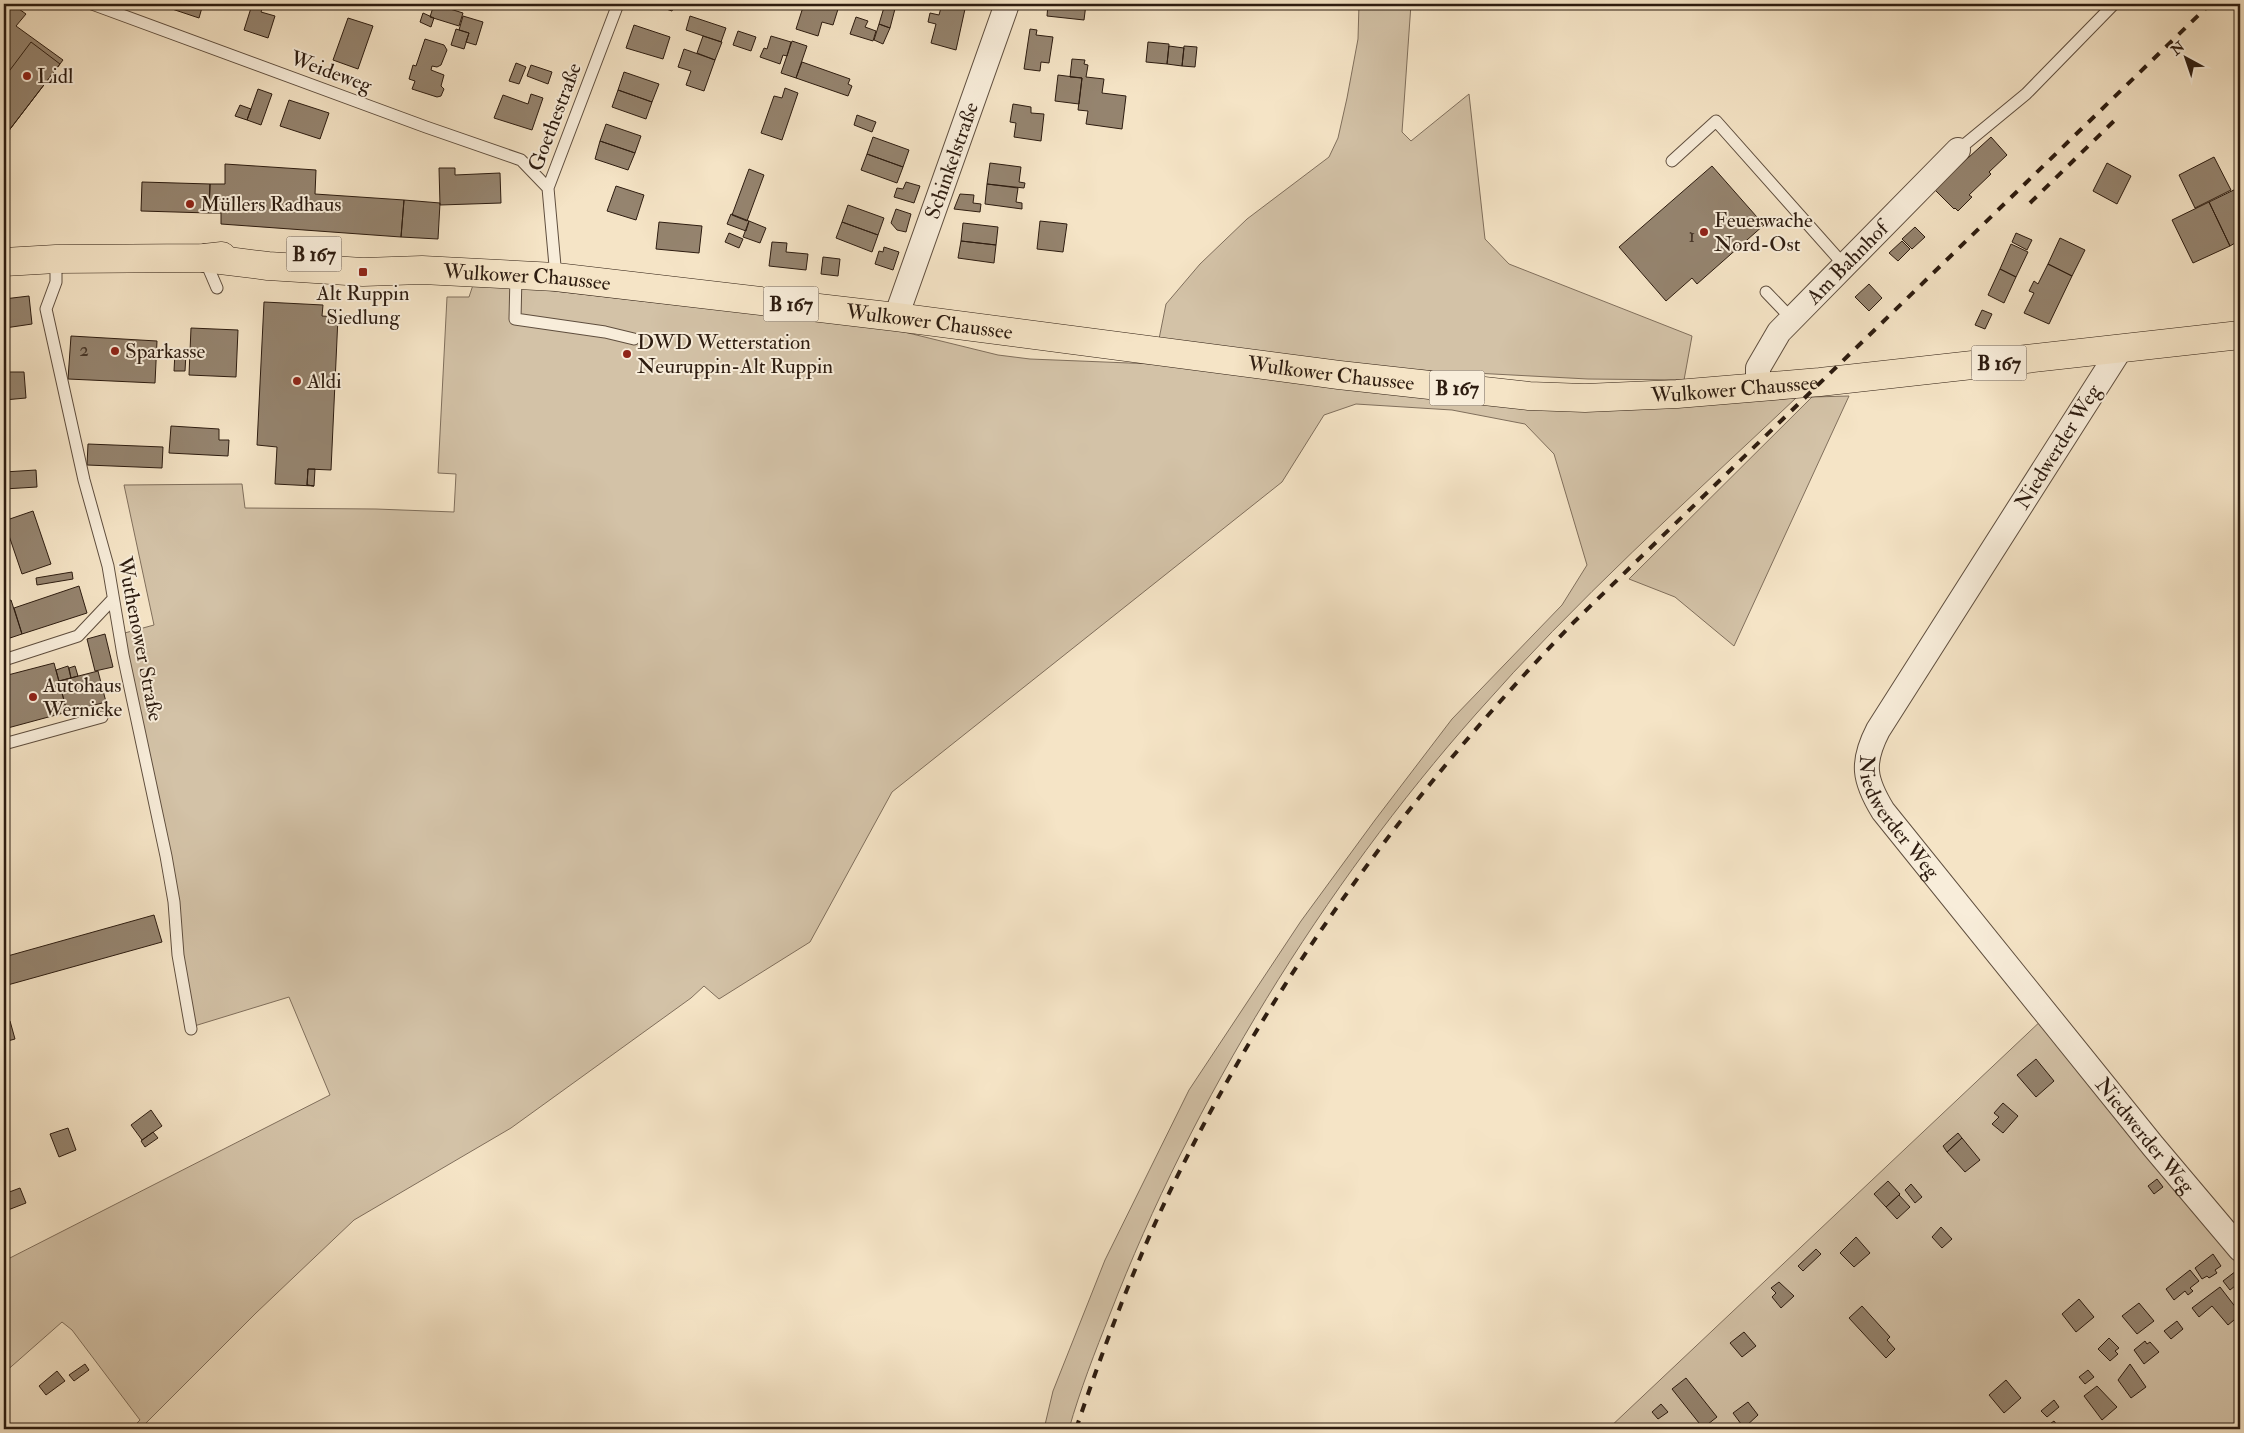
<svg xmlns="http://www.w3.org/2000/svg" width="2244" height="1433" font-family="'IM FELL Double Pica',serif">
<rect width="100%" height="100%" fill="#f5e4c6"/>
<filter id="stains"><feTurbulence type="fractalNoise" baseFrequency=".004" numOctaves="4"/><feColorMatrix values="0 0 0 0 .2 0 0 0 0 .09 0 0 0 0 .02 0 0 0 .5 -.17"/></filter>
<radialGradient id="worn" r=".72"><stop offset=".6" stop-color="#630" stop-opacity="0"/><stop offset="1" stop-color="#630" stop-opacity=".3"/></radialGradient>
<path fill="#d3c2a7" stroke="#806f5c" d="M1359,4h52l-9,128 9,9 58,-47 16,145 24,25 183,72 -8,44 -96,-1 -247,-13 -182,-27 7,-35 34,-40 47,-45 82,-62 9,-19 9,-40 11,-59z
M474,282l418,47 106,26 32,4 124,5 182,22 235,24h52l173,-12c-109,103 -221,203 -320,316 -153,173 -283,385 -366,600 -15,38 -30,76 -41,115h-25l9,-38 52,-131 84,-170 112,-169 74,-101 77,-101 110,-114 25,-40 -33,-111 -29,-30 -73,-14 -96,-6 -32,11 -42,67 -390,310 -82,150 -91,57 -15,-13 -13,12 -180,130 -157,92 -98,93 -116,116h-9l9,-9 -68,-90 -10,-8 -58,51v-112l326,-166 -41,-98 -98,30 -70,-393 33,-9 -30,-140 118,-1 3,24 131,1 78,3 2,-38 -18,-1 9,-176h22z
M1849,396l-115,250 -59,-49 -46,-18 183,-182z
M2045,1017l195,241v171h-632z"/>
<path fill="#95846f" stroke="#2d1c10" d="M12,4l14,10 -10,12 47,34 -59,77v-123z
M167,4h36l-4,14 -33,-11z
M249,4h15l-3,8 14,4 -7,22 -24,-8 7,-22 -4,-1z
M434,4l29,9 -4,13 -29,-9z
M651,4h24l-3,7z
M784,4h16l-2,5z
M804,4h27l8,2 -6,19 -11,-3 -4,14 -22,-7z
M885,4l11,1 -6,23 -11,-4z
M942,4l23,5 -9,41 -25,-7 5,-19 -8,-2 2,-9 9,2z
M945,4h22l-2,5z
M1048,4h38l-2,16 -37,-4z
M423,13l11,5 -3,9 -11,-5z
M463,16l20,6 -7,23 -10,-3 3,-9 -10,-3z
M690,16l36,12 -5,14 -35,-12z
M856,17l12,4 -3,6 11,4 -3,10 -23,-7z
M348,18l25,8 -15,43 -25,-9z
M879,24l11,4 -7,16 -9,-4z
M634,25l36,12 -7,22 -37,-11z
M456,29l13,4 -5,16 -13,-4z
M1030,29l7,1 -1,5 17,2 -4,26 -8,-1 -1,9 -16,-2z
M738,31l18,6 -5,14 -18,-6z
M703,36l19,6 -7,18 -18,-7z
M771,36l20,6 -4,14 -4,-1 -3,9 -20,-7 4,-9 3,1z
M425,39l19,6 3,5 -6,15 -4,2 -5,-1 -1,4 13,5 -3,11 3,3 -3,7 -4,1 -25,-8 3,-8 -6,-2 4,-14 3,1z
M792,41l15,5 -11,32 -15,-5z
M31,42l29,22 -56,73v-59z
M1148,42l21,2 -2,20 -21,-2z
M1169,46l15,2 -2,18 -15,-2z
M1184,46l13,1 -2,20 -13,-1z
M684,49l31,11 -11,31 -18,-6 5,-14 -13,-4z
M1072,59l13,1 -1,4 4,1 -2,12 18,2 -2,14 24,3 -4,33 -36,-5 2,-13 -10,-1 4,-32 -12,-1z
M802,62l48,17 -2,5 4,2 -4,10 -52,-18z
M516,63l10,4 -7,17 -10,-3z
M531,65l21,7 -4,12 -21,-8z
M624,72l35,12 -7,18 -34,-12z
M1058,75l24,3 -3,26 -24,-3z
M785,88l13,5 -16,47 -21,-7 13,-37 8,2z
M258,89l14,5 -11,31 -14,-5z
M618,90l34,12 -6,17 -34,-12z
M531,94l12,4 -11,32 -38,-12 9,-23 25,9z
M289,100l40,13 -9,26 -40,-13z
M1013,104l18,3v6l13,1 -3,27 -27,-4 2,-14 -6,-1z
M240,105l11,4 -4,11 -12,-4z
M857,115l19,7 -4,10 -18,-7z
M606,124l35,12 -6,17 -35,-12z
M873,137l36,13 -6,17 -36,-13z
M1991,137l16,18 -18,17 2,2 -22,21 3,2 -14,14 -3,-3 -1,1 -20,-20z
M600,141l35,12 -7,17 -33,-11z
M867,154l36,13 -6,16 -36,-13z
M2214,157l17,33 -36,18 -16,-33z
M990,163l31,4 -2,15 6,1 -1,5 -37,-4z
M2107,163l24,13 -14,28 -24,-13z
M225,164l91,6 -1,24 89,6 -3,37 -180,-13v-11h-12l1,-29h15z
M1712,166l52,59 -67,59 -5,-6 -26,23 -47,-54z
M439,168h16v7l45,-2 1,30 -61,2z
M749,169l15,6 -17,46 -15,-6z
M142,182l68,2 -1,29 -68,-2z
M906,182l14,4 -6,17 -20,-6 3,-9 6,1z
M987,184l31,4 -2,14 6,1v6l-37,-5z
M616,186l28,9 -8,25 -29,-9z
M2240,187v53l-10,6 -21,-44z
M960,194l14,1 -1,8 8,1 -1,8 -26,-3z
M404,200l36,3 -2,36 -37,-2z
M2209,202l21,44 -37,17 -21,-43z
M848,205l36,13 -6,17 -36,-13z
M896,209l15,5 -5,18 -9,-2 -6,-7z
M731,214l18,7 -3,10 -19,-7z
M749,221l17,7 -6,15 -17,-6z
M1040,221l27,3 -4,28 -26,-3z
M659,222l43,4 -3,27 -43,-4z
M842,222l36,13 -6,17 -36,-14z
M963,223l35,4 -2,18 -35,-4z
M1915,227l10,10 -13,12 -10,-10z
M729,233l14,6 -4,9 -14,-6z
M2016,233l16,7 -5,10 -15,-8z
M2060,238l25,12 -13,26 -24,-12z
M961,241l35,4 -2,18 -36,-5z
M1902,241l8,8 -12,12 -9,-8z
M772,242l15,1 -1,9 22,2 -2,16 -37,-4z
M2011,244l17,8 -12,25 -16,-8z
M884,247l15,5 -6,18 -18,-6 4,-13 4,1z
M823,257l17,2 -2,17 -17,-2z
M2048,264l24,12 -23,48 -25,-11 10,-20 -5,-2 5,-10 4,3z
M2000,269l16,8 -12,26 -16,-8z
M1869,284l13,14 -13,13 -14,-14z
M29,296l3,28 -27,4 -1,-29z
M264,302l59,3 -1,11 16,1 -7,153 -23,-1 -1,16 7,1 -39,-2 2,-37 -20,-2z
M1982,310l10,4 -7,15 -10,-4z
M191,328l47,2 -2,47 -47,-2z
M71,336l86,5 -2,42 -87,-4z
M627,348l6,6 -6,6 -5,-7z
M175,352l11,1 -1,18h-11z
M4,372h20l2,26 -22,2z
M171,426l48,3v11h10l-1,16 -59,-3z
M88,444l75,3 -1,21 -75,-3z
M308,469h7l-1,17 -7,-1z
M36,470l1,17 -33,2v-17z
M33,511l18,53 -29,10 -18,-53z
M72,572l1,7 -36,6 -1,-7z
M79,586l8,27 -65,21 -8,-26z
M11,600l11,34 -18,6v-38z
M105,634l8,33 -18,4 -8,-32z
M54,663l13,49 -63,17v-53z
M68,666l3,12 -12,3 -3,-11z
M75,666l3,10 -7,2 -2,-10z
M98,671l8,31 -39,10 -8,-31z
M154,915l8,27 -158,44v-29z
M10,1021l5,18 -11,3v-19z
M2036,1059l18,22 -18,16 -19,-22z
M2003,1103l15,13 -15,17 -11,-9 7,-7 -5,-4z
M151,1110l11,16 -20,14 -11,-15z
M68,1128l8,22 -17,7 -9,-23z
M153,1132l5,6 -13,9 -4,-6z
M1958,1133l4,5 -15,14 -4,-6z
M1962,1138l18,22 -15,12 -18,-20z
M2157,1179l6,8 -9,7 -6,-8z
M1888,1181l12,13 -14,13 -12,-13z
M1911,1184l11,13 -7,6 -10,-13z
M20,1188l6,15 -18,7 -4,-16z
M1899,1195l11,12 -13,12 -11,-12z
M1941,1227l11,12 -10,9 -10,-11z
M1856,1237l14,16 -16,14 -14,-14z
M1816,1249l5,5 -18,17 -5,-5z
M2213,1254l8,12 -6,4 2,3 -8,5 -2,-2 -5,3 -7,-11z
M2190,1270l9,11 -9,7 3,3 -5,4 -3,-4 -11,9 -8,-11z
M2236,1271l4,6v5l-10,8 -7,-9z
M1779,1282l15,14 -13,12 -9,-11 4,-4 -5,-5z
M2220,1287l20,26v2l-12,10 -16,-19 -13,11 -7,-9z
M2079,1299l15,18 -18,15 -14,-18z
M2139,1303l15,18 -17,13 -15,-18z
M1862,1306l28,31 -3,3 8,9 -9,9 -37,-40z
M2177,1321l6,8 -12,10 -7,-8z
M1744,1332l12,14 -14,11 -12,-14z
M2109,1338l10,10 -4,3 3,3 -8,7 -12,-12z
M2145,1341l2,3 3,-2 9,10 -15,12 -10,-14z
M85,1364l4,6 -15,11 -5,-6z
M2130,1364l16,23 -15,11 -13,-18z
M2088,1370l6,7 -9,7 -6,-7z
M57,1371l8,10 -19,14 -7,-9z
M1686,1378l31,39 -14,11 -31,-39z
M2006,1380l15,18 -17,15 -15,-18z
M2097,1386l20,21 -15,13 -18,-24z
M2054,1400l5,7 -12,10 -6,-6z
M1748,1402l10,13 -14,13 -11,-15z
M1661,1404l7,8 -10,7 -6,-7z
M2054,1421l6,8h-11l-2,-3z"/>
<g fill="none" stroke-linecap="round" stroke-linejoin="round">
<g stroke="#5f4e3e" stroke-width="13">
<path id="service" d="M92,4l334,123 95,33 27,28
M1958,150l68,-56 88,-90
M1672,161l44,-40 128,144
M56,259v23l-10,27 38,171 24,86 15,89 43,201 8,46 4,53 13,74
M205,260l12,28
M516,275l-1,44 90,13 29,7
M556,277l-8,-89 70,-184
M1766,292l25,26
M4,660l74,-24 35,-37
M4,744l98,-27"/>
</g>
<g stroke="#5f4e3e" stroke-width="26">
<g id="minor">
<path id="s1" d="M896,317l111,-313"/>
<path id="s2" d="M2121,348l-243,382c-17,33 -14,50 5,81l270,335 87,103"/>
<path id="s3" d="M1758,387v-19l21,-36 179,-182"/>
</g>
</g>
<g stroke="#2d1c10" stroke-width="29">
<g id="primary">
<path id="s4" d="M204,258l64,8 95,6 59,-2 134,7 340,40 443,58 190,21 56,2 92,-4 143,-12 420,-47"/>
<path d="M4,262l52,-3 148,-1 18,-2"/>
</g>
</g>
<use href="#service" stroke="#f8edda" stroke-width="11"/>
<use href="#minor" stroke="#f8edda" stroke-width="24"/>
<use href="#primary" stroke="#f5e4c6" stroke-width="28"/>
<path stroke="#2d1c10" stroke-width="4" stroke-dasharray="9 9" stroke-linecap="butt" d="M2030,203l86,-84
M1076,1429c28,-83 59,-166 98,-246 101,-208 239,-395 400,-561l636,-618"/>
</g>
<g fill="#8f2418" stroke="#f8edda" stroke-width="2">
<circle cx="27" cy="76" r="5"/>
<circle cx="190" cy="204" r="5"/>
<circle cx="1704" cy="232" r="5"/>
<rect x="358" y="267" width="10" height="10" rx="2.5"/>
<circle cx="115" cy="351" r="5"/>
<circle cx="627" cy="354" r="5"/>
<circle cx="297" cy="381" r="5"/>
<circle cx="33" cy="697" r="5"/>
</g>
<g text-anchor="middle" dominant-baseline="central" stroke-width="4" stroke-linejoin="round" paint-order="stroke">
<g font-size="19" fill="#473628">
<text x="1692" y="236">1</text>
<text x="84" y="350">2</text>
</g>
<g fill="#f8edda" stroke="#6a5b4d" stroke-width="1">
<rect x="286.5" y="236.5" width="55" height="35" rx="4"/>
<rect x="763.5" y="286.5" width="55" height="35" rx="4"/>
<rect x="1971.5" y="345.5" width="55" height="35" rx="4"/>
<rect x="1429.5" y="370.5" width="55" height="35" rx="4"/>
</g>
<g font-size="20" font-weight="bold" fill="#2d1c10">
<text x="314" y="254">B 167</text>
<text x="791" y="304">B 167</text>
<text x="1999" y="363">B 167</text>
<text x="1457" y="388">B 167</text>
</g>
<g font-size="21" fill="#2d1c10" stroke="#f8edda">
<text transform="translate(331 72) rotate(20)">Weideweg</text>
<text transform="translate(555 117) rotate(-69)">Goethestraße</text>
<text stroke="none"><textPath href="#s1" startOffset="166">Schinkelstraße</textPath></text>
<text stroke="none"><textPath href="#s3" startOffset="158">Am Bahnhof</textPath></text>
<text stroke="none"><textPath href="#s4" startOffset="324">Wulkower Chaussee</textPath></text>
<text stroke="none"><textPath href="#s4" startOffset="729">Wulkower Chaussee</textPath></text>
<text stroke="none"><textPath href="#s4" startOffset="1134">Wulkower Chaussee</textPath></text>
<text stroke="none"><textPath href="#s4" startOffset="1539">Wulkower Chaussee</textPath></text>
<text transform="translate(2058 447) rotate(-58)">Niedwerder Weg</text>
<text transform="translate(140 639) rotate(79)">Wuthenower Straße</text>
<text stroke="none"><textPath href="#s2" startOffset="551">Niedwerder Weg</textPath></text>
<text stroke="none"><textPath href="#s2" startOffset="956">Niedwerder Weg</textPath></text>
</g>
<g font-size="21" fill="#2d1c10" stroke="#f8edda" text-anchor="start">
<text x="37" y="76">Lidl</text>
<text x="200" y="204">Müllers Radhaus</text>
<text x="1714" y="220">Feuerwache<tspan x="1714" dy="24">Nord-Ost</tspan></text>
<text x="363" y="293" text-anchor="middle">Alt Ruppin<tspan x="363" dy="24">Siedlung</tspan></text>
<text x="637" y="342">DWD Wetterstation<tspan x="637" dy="24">Neuruppin-Alt Ruppin</tspan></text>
<text x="125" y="351">Sparkasse</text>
<text x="307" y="381">Aldi</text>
<text x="43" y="685">Autohaus<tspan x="43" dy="24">Wernicke</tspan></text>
</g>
</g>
<rect width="2244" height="1433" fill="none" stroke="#f5e4c6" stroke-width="20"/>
<rect x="5" y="5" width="2234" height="1423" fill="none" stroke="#2d1c10" stroke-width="2.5"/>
<rect x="10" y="10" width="2224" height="1413" fill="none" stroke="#2d1c10"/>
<g transform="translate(2186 58) rotate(320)" stroke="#f8edda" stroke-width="4" paint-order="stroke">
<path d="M0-4L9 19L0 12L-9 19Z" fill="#2d1c10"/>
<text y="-8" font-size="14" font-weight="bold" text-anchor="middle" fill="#2d1c10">N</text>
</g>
<rect width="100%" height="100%" filter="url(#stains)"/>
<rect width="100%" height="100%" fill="url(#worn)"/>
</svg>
